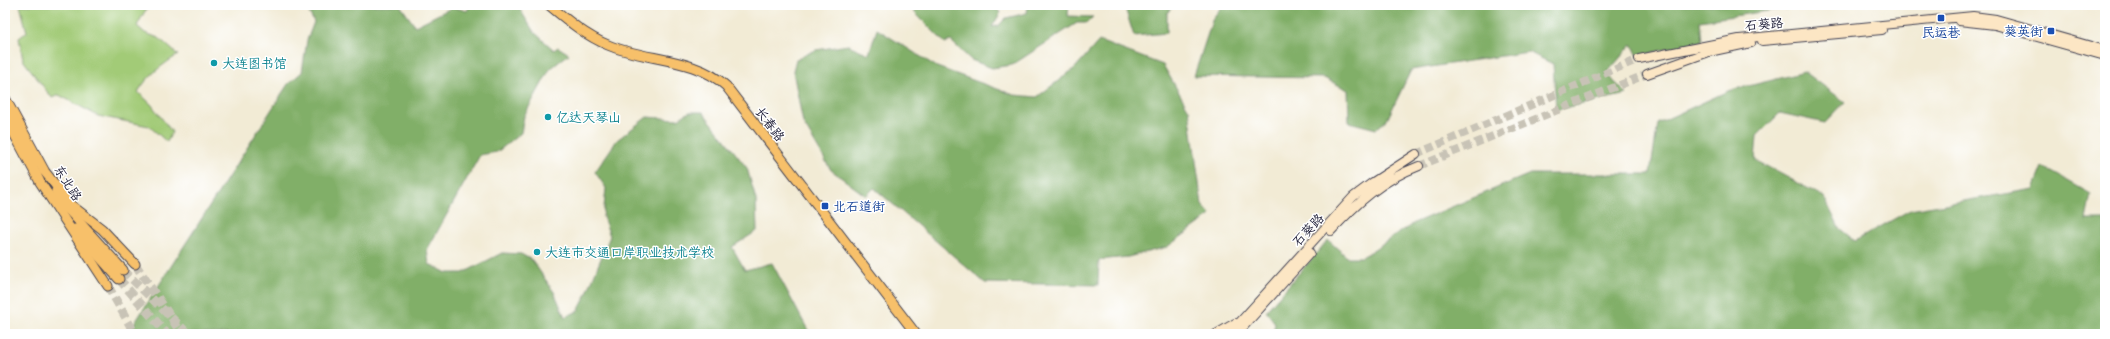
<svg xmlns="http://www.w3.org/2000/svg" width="2110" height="339" font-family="Itim,'LXGW WenKai TC',sans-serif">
<rect width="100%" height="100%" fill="#fff"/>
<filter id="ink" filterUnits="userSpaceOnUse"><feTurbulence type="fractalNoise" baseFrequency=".025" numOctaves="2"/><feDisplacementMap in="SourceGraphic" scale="8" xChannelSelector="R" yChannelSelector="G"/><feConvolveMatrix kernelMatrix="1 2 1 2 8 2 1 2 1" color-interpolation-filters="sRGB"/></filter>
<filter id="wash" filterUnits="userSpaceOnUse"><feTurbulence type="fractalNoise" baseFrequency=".012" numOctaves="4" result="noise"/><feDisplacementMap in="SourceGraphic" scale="16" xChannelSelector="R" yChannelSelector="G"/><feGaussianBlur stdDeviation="0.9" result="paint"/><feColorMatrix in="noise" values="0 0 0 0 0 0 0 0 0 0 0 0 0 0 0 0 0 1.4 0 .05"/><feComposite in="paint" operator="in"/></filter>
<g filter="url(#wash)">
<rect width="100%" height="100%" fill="#f2ebd5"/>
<path fill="#a2cb77" stroke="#627659" d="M20,5h132l-7,6 -8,15 8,7 14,5 19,17c-16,10 -30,20 -40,37l13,12 21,28 -5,10 -18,-16 -51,-10 -39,-21 -7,3 -29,-38 -4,-22 8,-6z"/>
<path fill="#81af68" stroke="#526852" d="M305,5h95l15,21 38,-19 14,4 3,-6h44l5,3 15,24 20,18 4,-3 11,7 -19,15 -26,47 -3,17 -24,19 -17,3 -53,95 2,14 18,9h16l39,-20 19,1 11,6 22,32 11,25 13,-6 7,-13 25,-62 -7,-19 3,-29 -11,-16 22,-32 30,-23 31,2 11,-7h14l44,56 9,32 1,31 -25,16 13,23 27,-7 38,71h-689l13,-10 154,-240 14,-12 5,-32 7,-18z
M913,5h76l12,7 -9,15 6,-1 8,-8 21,-5 1,-8h41l-1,11 25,1 -7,6h-9l-65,42 -20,3 -21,-8 -20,-19 -6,2 -31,-31z
M1124,5h50l-7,8v20l-33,3z
M1223,5h606l-55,5 -74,11 2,20 -64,15 -6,-12 -26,30 21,20 -71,16 -3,-46 -25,-12 -117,18 -24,50 -11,9 -27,-7 -1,-32 -24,-12 -130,-2 19,-58z
M877,29l60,38 77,28 23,2 38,-29 24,-27 64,24 26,45 13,95 9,10 -44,32 -39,10 -29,3 -1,25 -113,-2 -111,-95 -8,8 -35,-26 -28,-47 -10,-52 3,-12 20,-9 32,-5 21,9z
M1805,72l40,30 -20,21 -45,-10 -23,23 -2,24 69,37 15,31 16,13 55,-31 124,-21 9,-22 48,27 -5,26h19v114h-832l2,-11 -9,-12 62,-71 19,17h15l54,-35 114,-48h120l8,-51 70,-32z"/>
</g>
<g filter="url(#ink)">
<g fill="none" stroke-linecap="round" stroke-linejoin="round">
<path stroke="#c8c3b6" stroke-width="8" stroke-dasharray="8 4" stroke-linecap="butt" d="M1416,154l223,-95
M1419,166l228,-92"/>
<path stroke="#c8c3b6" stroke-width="9" stroke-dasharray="9 4.5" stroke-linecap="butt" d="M123,270l65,64
M119,279l48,55"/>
<path stroke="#c8c3b6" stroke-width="9" stroke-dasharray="9 4.5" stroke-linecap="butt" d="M135,264l47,70
M108,286l27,48"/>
<g stroke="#414052" stroke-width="10">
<path id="secondary" d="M1959,21l36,4 110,31
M1762,41l120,-11
M1639,59l100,-20 234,-23 23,3 109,31
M1647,74l62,-22 42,-9
M1331,231c26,-28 51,-51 88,-65
M1216,334l19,-11
M1229,334l124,-137 20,-15 43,-28
M1237,334l73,-81"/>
</g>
<g stroke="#414052" stroke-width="11">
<path id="primary" d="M549,5c18,15 37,31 59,40 37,16 87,12 118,41l190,248
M56,191l8,14 59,65
M75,229l44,50"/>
</g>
<g stroke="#414052" stroke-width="11">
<path id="trunk" d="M5,98l40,74 26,33 31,24 33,35
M5,117l35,65 68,104"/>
</g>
<use href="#secondary" stroke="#fce6c4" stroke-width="8"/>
<use href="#primary" stroke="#f7c06b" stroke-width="9"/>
<use href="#trunk" stroke="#f7c06b" stroke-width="9"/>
</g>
</g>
<g fill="#1a4fb4" stroke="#fff" stroke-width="1.5">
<rect x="1937" y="14" width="8" height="8" rx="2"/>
<rect x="2047" y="27" width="8" height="8" rx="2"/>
<rect x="821" y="202" width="8" height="8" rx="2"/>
</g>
<g fill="#0f9aa8" stroke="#fff" stroke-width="1.5">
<circle cx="214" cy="63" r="4"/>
<circle cx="548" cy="117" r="4"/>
<circle cx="537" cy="252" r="4"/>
</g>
<g text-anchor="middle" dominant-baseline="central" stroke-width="3" stroke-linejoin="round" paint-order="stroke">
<g font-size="13" fill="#22223b" stroke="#fff">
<text transform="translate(1764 24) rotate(-5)">石葵路</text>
<text transform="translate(770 124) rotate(53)">长春路</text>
<text transform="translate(68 183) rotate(58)">东北路</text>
<text transform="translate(1308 230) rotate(-47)">石葵路</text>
</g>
<g font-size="13" fill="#164399" stroke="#fff" text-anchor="end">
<text x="2043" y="31">葵英街</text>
<text x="1941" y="32" text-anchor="middle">民运巷</text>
<text x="833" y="206" text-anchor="start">北石道街</text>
</g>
<g font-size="13" fill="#0d838f" stroke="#fff" text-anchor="start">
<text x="222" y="63">大连图书馆</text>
<text x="556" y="117">亿达天琴山</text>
<text x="545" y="252">大连市交通口岸职业技术学校</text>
</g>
</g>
<rect width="2110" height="339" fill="none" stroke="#fff" stroke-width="20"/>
</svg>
